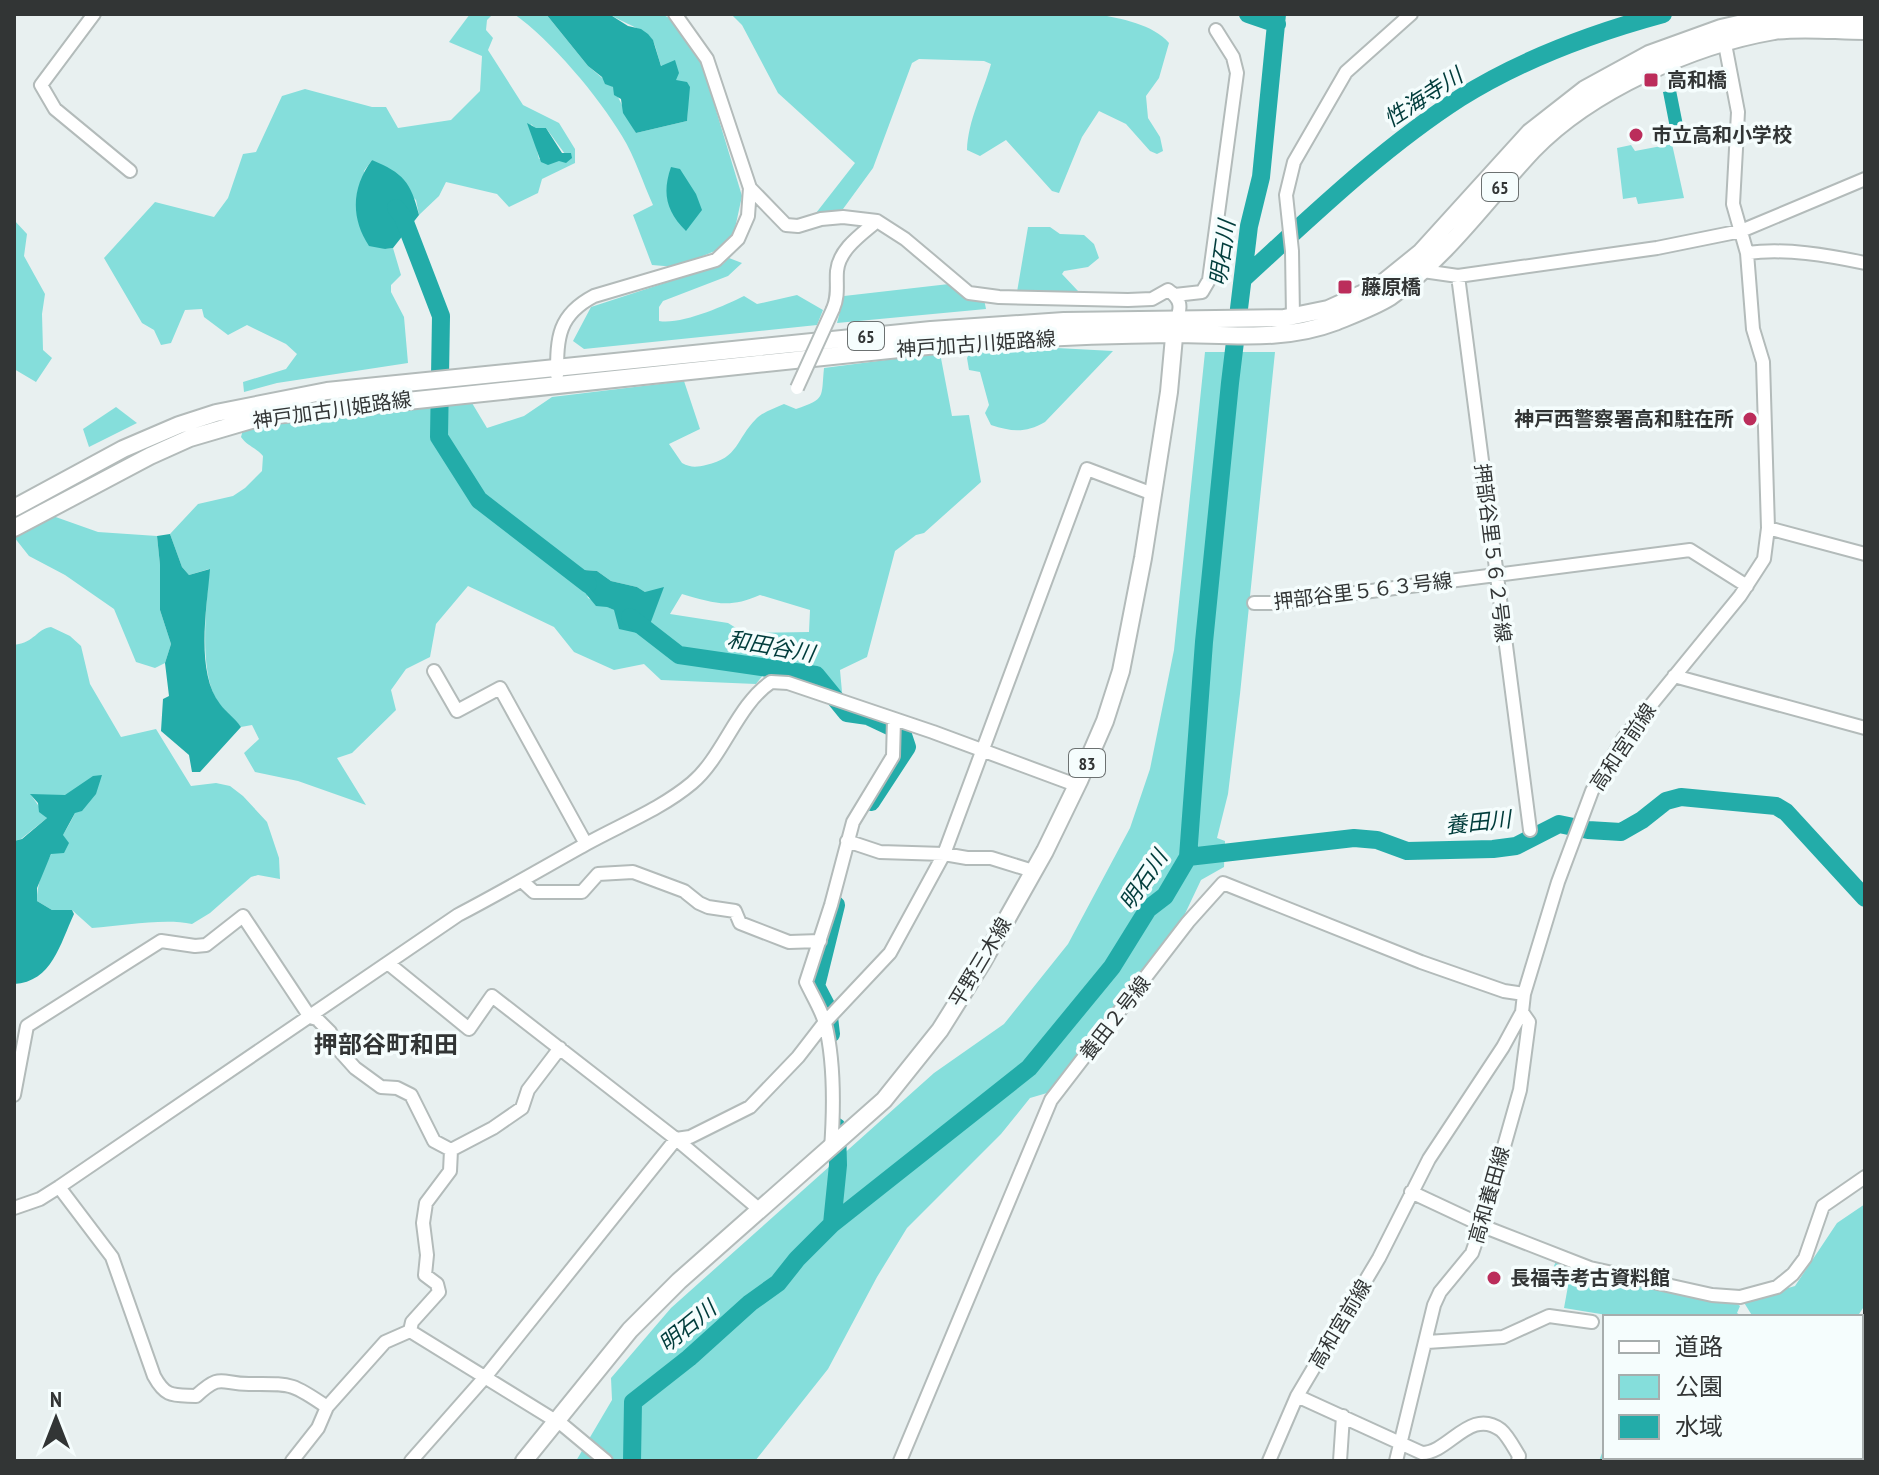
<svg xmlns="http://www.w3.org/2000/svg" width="1879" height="1475" font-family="'PT Sans Narrow','Noto Sans JP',sans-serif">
<rect width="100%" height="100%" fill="#e8f0f0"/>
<path fill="#85dedb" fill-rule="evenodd" d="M470,14h23l-6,6 -1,10 7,8 -5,12 35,55 36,18 16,26v14l-33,16 -4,14 -29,14 -12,-13 -51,-12 -7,14 -20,19 -3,-15 -44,-40 -8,11 20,78 9,-1 8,27 -10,10v7l13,25 4,46 -131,20 -33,9 -1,-10 43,-13 11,-15 -11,-10 -39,-19 -19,10 -24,-18 -2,-8 -17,1 -14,33 -10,2 -7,-15 -12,-7 -38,-65 51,-56 59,15 14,-19 15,-44 13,-2 26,-56 23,-7 67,18h14l12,21 53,-8 29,-29 2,-35 -33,-14zM531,124l5,5 10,-1 19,26 -26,5z
M514,14h32l42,52 25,21 23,46 51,-12 1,-17 -22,-39 -4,2c-4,-8 -5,-18 -9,-26 -4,-10 -32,-19 -44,-27h52l13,6 28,44 40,132 -8,37 -19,18 -39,16 -24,-2 -19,-50 20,-10c-10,-22 -18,-48 -31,-69 -23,-39 -71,-96 -108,-122z
M731,14h367c23,5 55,10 71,29l-10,35 -13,18 2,22 12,19 3,14 -6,3 -7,-3 -24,-27 -27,-13 -17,26 -23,56 -7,-2 -46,-51 -26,16 -13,-6c1,-30 16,-57 24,-86l-7,-3 -65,-2 -7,4 -39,105 -30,41 -34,13 46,-59 -77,-70 -36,-68z
M1672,144l12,54 -46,6 -2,-7 -13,2 -6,-51 14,-3 4,6z
M14,220l13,14 -3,22 21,38 -3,20 1,36 9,8 -16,24 -22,-13z
M1028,227h22l10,7 24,1 10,9 5,14 -11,9 -24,4 -2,3 16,17 -61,1z
M729,258l13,5 -14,13 -65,25 -4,6v14c22,4 65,-15 85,-25l13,8 40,-9 26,15 -6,15 -233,24 -11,-8 18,-34 132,-43z
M949,284l18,13 17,2 2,10 -149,14 7,-27z
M1038,347l75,4 -68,71c-19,11 -33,10 -54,3l-6,-12 4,-8 -9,-33 -11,-2 -2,-12 4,-8z
M1205,352h70l-35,342 -12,100 -11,44 8,3 -1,26 -23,13 -28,59 -126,154 -17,5 -29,36 -94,94 -30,49 -49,92 -73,92h-179l36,-61 -1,-22 60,-70 263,-235 70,-49 64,-80 62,-116 20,-59 24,-119z
M940,353l12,63 17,-1 12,67 -57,51 -8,2 -21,16 -28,106 -27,13 2,22 -75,-22 -11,14 -95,-4 -17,-16 -30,6 -40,-18 -20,-25 -86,-41 -32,38 -6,33 -24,12 -15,21 5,20 -44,43 -15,5 29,47 -68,-24 -43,-9 -11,-19 15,-14 -7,-14 -11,2c-6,-8 -15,-15 -21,-22 -23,-31 -13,-99 -11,-136l-20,6 -7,-8 -12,-33 28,-30 35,-8 12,-8 17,-17 1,-15c-6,-8 -16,-10 -22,-19l2,-7 33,-8 193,-24 18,30 37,-12 28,-19 132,-16 16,48 -31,15 13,19c9,5 15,4 24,2 33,-7 30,-26 50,-46 7,-7 19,-11 28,-15l12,5c30,-10 25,-11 28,-41zM571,569l26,2 14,10 26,6 8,5 -31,18 -26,-12 -2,-7 -14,-13zM682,594c32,9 46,15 78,1l50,15 -1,22 -65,1 -16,-10 -58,-9z
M116,407l21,16 -48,24 -6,-18z
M50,515l48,17 59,4 3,29v45l11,34 -6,19 -10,5 -19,-6 -22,-53 -49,-34 -36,-19 -15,-19z
M51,627l19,9 11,10 9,38 31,53 35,-8 35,57 25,-3 14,3 13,10 24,26 12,36 1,21 -22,-4 -7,2 -41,36 -18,11c-29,-6 -68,2 -100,4l-20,-18h-20l-15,-9c0,-35 24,-58 38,-88l-10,-18h-34l16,23 -26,21 -7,2v-196c22,-3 22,-16 37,-18z
M1865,1204v101l-8,12h-104l-10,-16 52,-15 42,-63z
M1556,1261l69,22 111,20 4,3 -3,7 6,4h-124l-55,-9 4,-22 -10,-14 -6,-1z
M1605,1445v12h155l-3,4h-158z"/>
<path fill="#23aca9" d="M546,14h63l19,12 13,3 7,5 5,6 8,26 14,-6 4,13 -3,7 11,2 3,5 -3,34 -51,12 -13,-20 -2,-14 -7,-4 -1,-8 -8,-3 -3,-7 -14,-11z
M1676,90l7,35 -13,3 -7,-36z
M527,123l9,5h10l16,25h9l1,5 -6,5 -7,-2 -11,4 -7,-3z
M372,160c31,13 39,22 47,55l-26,33 -8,1 -16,-3c-19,-29 -17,-59 3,-86z
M671,167l9,2 16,25 6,16 -16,21c-20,-20 -24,-38 -15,-64z
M170,534l12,33 7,8 21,-6c-3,38 -15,103 10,135 6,8 15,14 21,23l-41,45h-8l-3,-17 -28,-24 2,-32 6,-3 -4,-33 6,-19 -11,-34v-45l-3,-29z
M571,569l26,2 14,10 26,6 8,5 19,-5 -18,48 -27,-6 -5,-19 -7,-3 -11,-1 -28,-34z
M102,775l-6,19 -14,17 -7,2 -12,22 6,8 -5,10 -13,1 -14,34v13l15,9h20l2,4c-14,30 -22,68 -60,70v-143l8,-2 25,-21 -8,-6 -1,-9 -8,-9 35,1 28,-19z
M1865,1397v64h-46l3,-4h39v-54z"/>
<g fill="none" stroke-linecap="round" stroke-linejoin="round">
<path stroke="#23aca9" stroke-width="18" d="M1248,14l29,10
M396,208l7,9 38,99 -2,121 40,63 109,84
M1244,278c69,-63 137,-129 216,-180 62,-39 133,-65 203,-84
M630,617l49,38 137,20 31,38 21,3 34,16 5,15 -36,55
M1188,857l166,-19 23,2 30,11 86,-2 23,-3 43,-22 29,6 33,2 21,-12 24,-19 15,-4 95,9 10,6 79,86
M831,1034l-3,-25 -12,-23 20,-81
M832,1224l6,-59 -1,-38
M632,1461l1,-59 56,-44 61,-55 28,-20 19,-24 35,-35 197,-156 83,-101 36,-58 17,-13 23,-39 16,-215 26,-259 19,-157 12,-49 16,-163"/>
<g stroke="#b3bbba" stroke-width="16">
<path id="minor" d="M94,14l-53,71 14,24 75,62
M750,188l36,37 12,1 23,-7 22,-2 34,4 28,18 64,54 30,4 129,3 24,-1 16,-9c13,9 14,17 8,30
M1747,253c39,-5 80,2 118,10
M1423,271l35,5 199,-28 84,-17 124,-52
M1458,276l72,554
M1175,295l27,-3 7,-12 28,-207 -4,-16 -17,-27
M833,309c6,-14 3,-24 4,-38 2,-22 25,-37 40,-50
M1293,317l-1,-66 -6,-56 8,-33 52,-90 65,-58
M557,375c0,-38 1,-60 37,-79l122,-36 22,-21 10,-23 2,-28 -43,-129 -32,-45
M1768,528l97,26
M1254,603h24l412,-53 57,36
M434,671l23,40 43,-23 86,156
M1674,676l191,52
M847,841l33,11 64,2 23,4h24l42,13
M523,882l11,10h48l16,-18 35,-2 51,19 15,12 9,4 27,4 5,12 49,19 31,-1
M389,964l80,65 23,-33 184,143 84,71
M14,1095l13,-69 134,-85 34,5 11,-1 37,-29 67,101 7,2 13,13 8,17 17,19 26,19 16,1 14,7 23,46 17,9
M831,1149c3,-41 4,-86 -6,-126 -4,-14 -13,-28 -19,-41l25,-77 22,-83 40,-66 1,-37
M451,1150l42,-22 29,-20 6,-18 32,-42
M59,1187l53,70 42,119c12,22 19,19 42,20 26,-24 24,-12 53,-12 42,0 42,-2 78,23
M1411,1192l79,37 100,39 122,27 28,2 37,-10 16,-13 12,-16 18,-52 42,-29
M14,1208l26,-9 19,-12 399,-272c44,-23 85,-47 128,-71 36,-20 75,-35 106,-61 31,-26 45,-78 79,-101l17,1 145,49 143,53
M410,1331l154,95 42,35
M410,1331l2,-9 27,-30 -2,-8 -12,-9 2,-20 -4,-32 3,-20 24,-32 1,-21
M1861,1331l4,-5
M1427,1342l76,-5 46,-21 43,6
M1297,1396l125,57c27,0 48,-46 79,-23 7,6 13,18 18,26l-1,5
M292,1461l26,-33 9,-21 58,-65 25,-11
M411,1461l75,-85 190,-237 14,-2 60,-30 48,-50 27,-35 65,-69 54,-99 143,-385 66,25
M900,1461l151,-361 137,-178 35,-39 198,79 83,29 20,3
M1269,1461l28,-65 82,-138 50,-99 74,-112 19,-35 2,-18 34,-112 34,-91 32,-53 116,-142 24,-37 4,-31 -5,-166 -10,-33 -6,-76 -14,-49 5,-92 -13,-68
M1340,1461l3,-45
M1396,1461l38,-156 6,-13 32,-39 10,-29 38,-134 9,-68 -7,-10
M1766,1461l3,-4"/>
</g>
<g stroke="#b3bbba" stroke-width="20">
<path id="major" d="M14,508l109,-59 56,-24 37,-12 111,-22 604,-61 133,-9 220,-3 44,-9 51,-23 42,-34 109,-120 55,-43 64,-35 72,-26 52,-12h92
M14,528l136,-72 40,-18 75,-22 672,-71c79,-7 157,-10 236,-11 54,0 110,8 162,-12 17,-7 39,-15 55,-25 56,-39 97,-98 143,-147 58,-60 160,-105 241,-119 29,-4 62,0 91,0
M524,1461l106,-131 49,-49 205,-181 56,-70 42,-67 63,-112 34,-70 26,-60 16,-50 22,-113 26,-166 6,-66"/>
</g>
<use href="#minor" stroke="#fff" stroke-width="12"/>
<use href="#major" stroke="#fff" stroke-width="16"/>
<g stroke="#b3bbba" stroke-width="16" stroke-linecap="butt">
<path id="minor-bridge" d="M797,388l36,-79"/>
</g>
<use href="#minor-bridge" stroke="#fff" stroke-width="12"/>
</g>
<g fill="#bb2d5b" stroke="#f5fdfd" stroke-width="3">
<rect x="1643" y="72" width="16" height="16" rx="4"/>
<circle cx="1636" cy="135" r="8"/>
<rect x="1337" y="279" width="16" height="16" rx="4"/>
<circle cx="1750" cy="419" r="8"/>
<circle cx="1494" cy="1278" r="8"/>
</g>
<g text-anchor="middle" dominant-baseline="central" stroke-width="7" stroke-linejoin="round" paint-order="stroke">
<g fill="#f5fdfd" stroke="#6c7171" stroke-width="2">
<rect x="1482" y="173" width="36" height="28" rx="6"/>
<rect x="848" y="322" width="36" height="28" rx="6"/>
<rect x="1069" y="749" width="36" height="28" rx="6"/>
</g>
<g font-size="18" font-weight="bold" fill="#323535">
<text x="1500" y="187">65</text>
<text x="866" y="336">65</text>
<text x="1087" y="763">83</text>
</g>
<g font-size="20" font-weight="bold" fill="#323535" stroke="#f5fdfd" text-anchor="start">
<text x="1667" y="80">高和橋</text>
<text x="1652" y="135">市立高和小学校</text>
<text x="1361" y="287">藤原橋</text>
<text x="1734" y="419" text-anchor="end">神戸西警察署高和駐在所</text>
<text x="1510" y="1278">長福寺考古資料館</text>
</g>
<g font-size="20" fill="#323535" stroke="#f5fdfd">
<text transform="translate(976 344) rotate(-4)">神戸加古川姫路線</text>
<text transform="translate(332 410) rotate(-8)">神戸加古川姫路線</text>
<text transform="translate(1493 553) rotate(83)">押部谷里５６２号線</text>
<text transform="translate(1363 591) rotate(-7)">押部谷里５６３号線</text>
<text transform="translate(1623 747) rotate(-56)">高和宮前線</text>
<text transform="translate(980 962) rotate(-59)">平野三木線</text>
<text transform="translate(1115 1018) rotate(-52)">養田２号線</text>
<text transform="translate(1489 1195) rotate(-74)">高和養田線</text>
<text transform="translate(1340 1324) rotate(-59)">高和宮前線</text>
</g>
<g font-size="22" font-style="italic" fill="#003c3b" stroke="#f5fdfd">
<text transform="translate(1423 97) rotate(-33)">性海寺川</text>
<text transform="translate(1222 253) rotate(-82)">明石川</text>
<text transform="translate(771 646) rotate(10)">和田谷川</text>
<text transform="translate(1478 822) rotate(-6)">養田川</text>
<text transform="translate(1143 880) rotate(-56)">明石川</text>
<text transform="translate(687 1326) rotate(-39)">明石川</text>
</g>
<g font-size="24" font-weight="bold" fill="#323535" stroke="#f5fdfd">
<text x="386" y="1044">押部谷町和田</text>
</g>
</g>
<rect width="1879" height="1475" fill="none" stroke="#323535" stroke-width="32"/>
<rect x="1603" y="1315" width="260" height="144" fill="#f5fdfd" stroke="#a7adad" stroke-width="2"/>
<rect x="1619" y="1341" width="40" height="12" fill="#ffffff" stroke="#a7adad" stroke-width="2"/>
<text x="1675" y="1355" font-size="24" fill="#323535">道路</text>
<rect x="1619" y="1375" width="40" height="24" fill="#85dedb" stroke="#a7adad" stroke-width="2"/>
<text x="1675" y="1395" font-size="24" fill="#323535">公園</text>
<rect x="1619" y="1415" width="40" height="24" fill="#23aca9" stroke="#a7adad" stroke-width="2"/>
<text x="1675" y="1435" font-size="24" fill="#323535">水域</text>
<g transform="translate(56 1419)" stroke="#f5fdfd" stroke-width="6" paint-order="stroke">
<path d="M0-6L14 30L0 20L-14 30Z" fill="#323535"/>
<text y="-12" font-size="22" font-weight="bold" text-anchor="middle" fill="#323535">N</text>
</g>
</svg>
